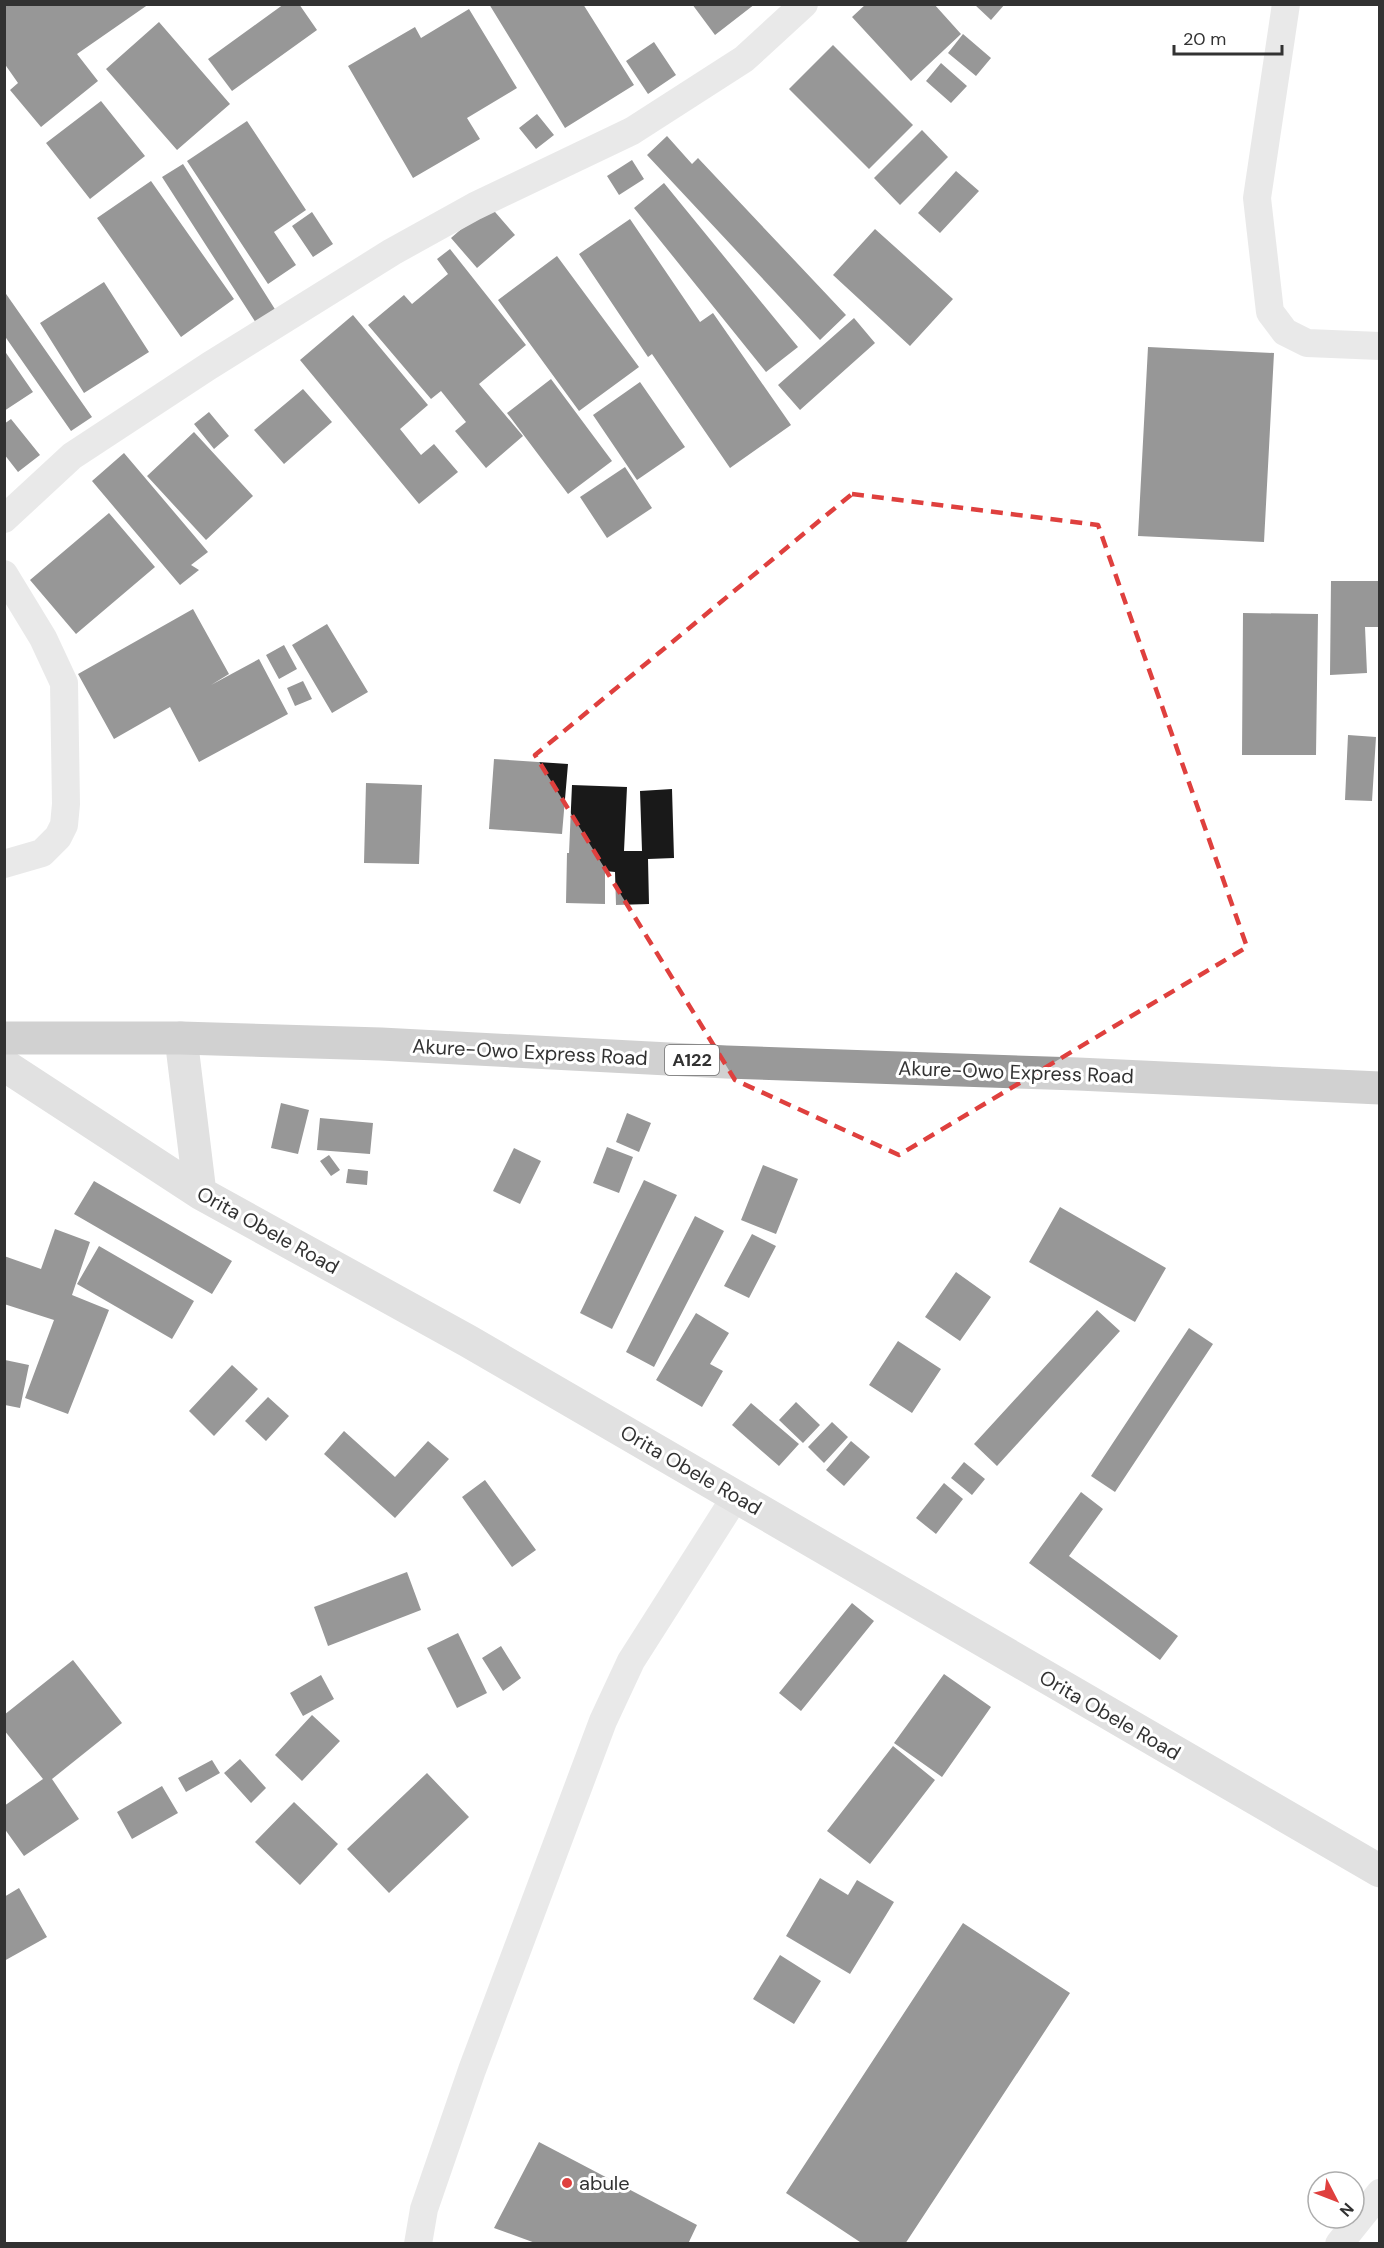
<svg xmlns="http://www.w3.org/2000/svg" width="1384" height="2248" font-family="'DM Sans',sans-serif">
<rect width="100%" height="100%" fill="#fff"/>
<path fill="#191919" d="M4,4h145l-72,50 21,27 -57,46 -31,-37 8,-7 -14,-20z
M284,4h15l18,26 -85,61 -24,-32z
M489,4h94l51,81 -69,43z
M692,4h63l-40,31z
M866,4h68l27,30 -50,47 -59,-64z
M974,4h31l-14,16z
M469,9l48,79 -50,30 13,21 -67,39 -65,-112 67,-39 6,11z
M159,22l71,82 -53,46 -71,-81z
M963,34l28,24 -15,18 -28,-23z
M654,42l22,33 -28,19 -22,-33z
M833,45l80,80 -44,44 -80,-80z
M941,63l26,23 -16,17 -25,-22z
M101,101l44,55 -55,43 -44,-56z
M537,114l17,21 -18,14 -17,-21z
M247,121l59,89 -32,22 22,33 -28,19 -81,-123z
M922,130l26,27 -48,48 -26,-27z
M667,136l25,28 6,-6 148,157 -26,25 -173,-185z
M632,160l12,19 -25,16 -12,-19z
M183,164l95,150 -20,12 -96,-149z
M956,171l23,20 -39,42 -22,-20z
M151,181l83,118 -53,38 -84,-119z
M664,183l134,164 -32,25 -132,-164z
M489,205l26,30 -38,33 -26,-30z
M312,212l21,32 -20,13 -21,-31z
M630,219l70,103 13,-9 78,112 -61,43 -78,-114 -4,3 -69,-103z
M875,229l78,70 -43,47 -77,-71z
M450,249l76,96 -47,39 44,52 -37,32 -31,-37 11,-9 -25,-31 -10,8 -63,-74 36,-30 8,9 36,-30 -11,-15z
M557,256l82,111 -60,44 -81,-111z
M104,282l45,70 -65,41 -44,-70z
M4,291l88,126 -21,14 -67,-96z
M353,315l75,90 -28,24 21,26 13,-11 24,28 -39,32 -119,-144z
M854,318l21,25 -75,67 -22,-25z
M1148,347l126,6 -10,189 -126,-6z
M4,350l29,42 -29,19z
M551,379l61,82 -44,33 -61,-81z
M640,382l45,65 -48,33 -44,-65z
M303,389l29,33 -48,42 -30,-34z
M209,412l20,24 -15,13 -20,-25z
M11,419l29,36 -22,17 -14,-18v-30z
M194,432l59,64 -47,44 -59,-64z
M124,453l84,99 -17,13 8,5 -19,15 -88,-104z
M625,467l27,41 -45,30 -27,-41z
M109,513l46,54 -79,67 -46,-54z
M1331,581h49v46h-15l2,46 -37,2z
M193,609l36,65 -18,11 48,-26 29,55 -89,48 -29,-55 -56,32 -36,-65z
M1243,613l75,1 -2,141h-74z
M327,624l41,68 -36,21 -40,-68z
M284,645l13,24 -18,10 -13,-24z
M303,681l9,18 -17,7 -8,-18z
M1348,735l28,2 -4,64 -27,-1z
M494,759l74,5 -6,70 -73,-5z
M366,783l56,2 -3,79 -55,-1z
M572,785l55,2 -3,64h18l-2,-60 32,-2 2,69 -26,1 1,45 -33,1 -1,-33 -10,-1v33l-39,-1 1,-50h2z
M281,1103l28,7 -11,44 -27,-6z
M627,1113l24,10 -12,29 -23,-10z
M320,1118l53,5 -3,31 -53,-4z
M607,1147l26,10 -14,36 -26,-10z
M514,1148l27,13 -21,43 -27,-13z
M329,1155l11,15 -9,6 -11,-15z
M763,1165l35,14 -22,55 -35,-14z
M348,1169l20,2 -1,14 -21,-2z
M644,1180l33,15 -65,134 -32,-16z
M94,1181l138,80 -20,33 -138,-80z
M1060,1207l106,61 -31,54 -106,-60z
M695,1216l29,15 -70,136 -28,-15z
M55,1229l35,13 -18,53 37,15 -41,104 -43,-16 29,-78 -50,-16v-48l37,13z
M752,1234l24,12 -27,52 -25,-12z
M99,1246l95,55 -22,38 -95,-55z
M956,1272l35,25 -31,44 -35,-24z
M1097,1310l23,21 -123,135 -23,-22z
M696,1313l33,20 -19,31 13,7 -21,36 -46,-27z
M1189,1328l24,16 -98,148 -24,-16z
M898,1341l43,28 -29,44 -43,-28z
M5,1360l24,5 -9,43 -15,-3z
M232,1365l26,24 -44,47 -25,-25z
M268,1397l21,19 -23,25 -21,-20z
M796,1402l24,23 -17,18 -24,-23z
M751,1403l48,41 -20,22 -47,-41z
M832,1422l16,15 -24,26 -16,-16z
M344,1431l51,46 33,-36 21,18 -54,59 -71,-64z
M851,1441l19,16 -26,29 -18,-16z
M964,1462l21,17 -13,16 -21,-17z
M485,1480l51,70 -24,17 -50,-70z
M944,1483l19,16 -27,35 -20,-16z
M1081,1492l22,17 -34,47 109,80 -18,24 -131,-97z
M407,1572l14,38 -93,36 -14,-39z
M852,1603l22,18 -73,90 -22,-18z
M458,1633l29,60 -30,15 -30,-60z
M501,1646l20,32 -18,13 -21,-33z
M73,1660l49,63 -70,56 27,40 -55,37 -20,-28v-22l39,-27 -39,-49v-15z
M944,1674l47,33 -49,70 -48,-34z
M321,1675l13,24 -31,17 -13,-23z
M312,1715l28,26 -38,40 -27,-26z
M893,1746l42,34 -65,84 -43,-33z
M240,1759l26,29 -15,15 -27,-30z
M212,1760l8,13 -34,19 -8,-14z
M427,1773l42,44 -80,76 -42,-44z
M162,1786l16,27 -46,26 -15,-27z
M294,1802l44,42 -38,41 -45,-43z
M820,1878l28,17 9,-15 37,22 -44,72 -64,-38z
M19,1888l28,49 -43,24v-64z
M963,1923l107,70 -165,251h-42l-77,-51z
M780,1955l41,26 -27,43 -41,-25z
M539,2142l158,83 -9,19h-150l-44,-16z"/>
<g fill="none" stroke-linecap="round" stroke-linejoin="round">
<path stroke="#cfcfcf" stroke-width="28" d="M1286,4l-29,194 13,114 15,20 22,11 73,3
M4,519l68,-63 137,-90 183,-114 83,-46 157,-75 112,-72 60,-55
M4,574l39,64 21,45 2,121 -2,21 -6,12 -16,16 -38,11
M418,2244l6,-35 48,-139 131,-349 28,-60 105,-165
M1339,2244l41,-51"/>
<path stroke="#bcbcbc" stroke-width="33" d="M181,1038l19,155
M4,1065l196,128 268,148 912,530"/>
<path stroke="#999" stroke-width="33" d="M4,1038h177l200,6 345,18 352,12 302,14"/>
</g>
<path d="M0 0H1384V2248H0ZM852,494l246,31 149,422 -348,208 -164,-75 -200,-325z" fill="#fff" fill-opacity=".55" fill-rule="evenodd"/>
<path fill="none" stroke="#df403e" stroke-width="4.5" stroke-dasharray="12 8" stroke-linejoin="round" d="M852,494l246,31 149,422 -348,208 -164,-75 -200,-325z"/>
<circle fill="#df403e" stroke="#fff" stroke-width="2" cx="567" cy="2183" r="6"/>
<g text-anchor="middle" dominant-baseline="central" stroke-width="6" stroke-linejoin="round" paint-order="stroke">
<rect fill="#fff" stroke="#707070" stroke-width="1.5" x="665" y="1045" width="54" height="30" rx="4.5"/>
<g font-size="18" font-weight="bold" fill="#323232">
<text x="692" y="1060">A122</text>
</g>
<g font-size="20" fill="#323232" stroke="#fff">
<text transform="translate(530 1052) rotate(3)">Akure-Owo Express Road</text>
<text transform="translate(1016 1072) rotate(2)">Akure-Owo Express Road</text>
<text transform="translate(268 1230) rotate(29)">Orita Obele Road</text>
<text transform="translate(691 1470) rotate(30)">Orita Obele Road</text>
<text transform="translate(1110 1715) rotate(30)">Orita Obele Road</text>
</g>
<g font-size="20" fill="#323232" stroke="#fff" text-anchor="start">
<text x="579" y="2183">abule</text>
</g>
</g>
<rect width="1384" height="2248" fill="none" stroke="#323232" stroke-width="12"/>
<g transform="translate(1336 2200) rotate(132)"><circle r="28" fill="#ffffff" stroke="#adadad" stroke-width="1.5"/>
<path d="M0-4.5L10 22L0 15L-10 22Z" fill="#df403e"/>
<text y="-9" font-size="16" font-weight="bold" text-anchor="middle" fill="#323232">N</text>
</g>
<path d="M1174 45v9h108v-9" fill="none" stroke="#323232" stroke-width="3"/>
<text x="1183" y="45" font-size="18" fill="#323232" stroke="#ffffff" stroke-width="4.5" paint-order="stroke">20 m</text>
</svg>
